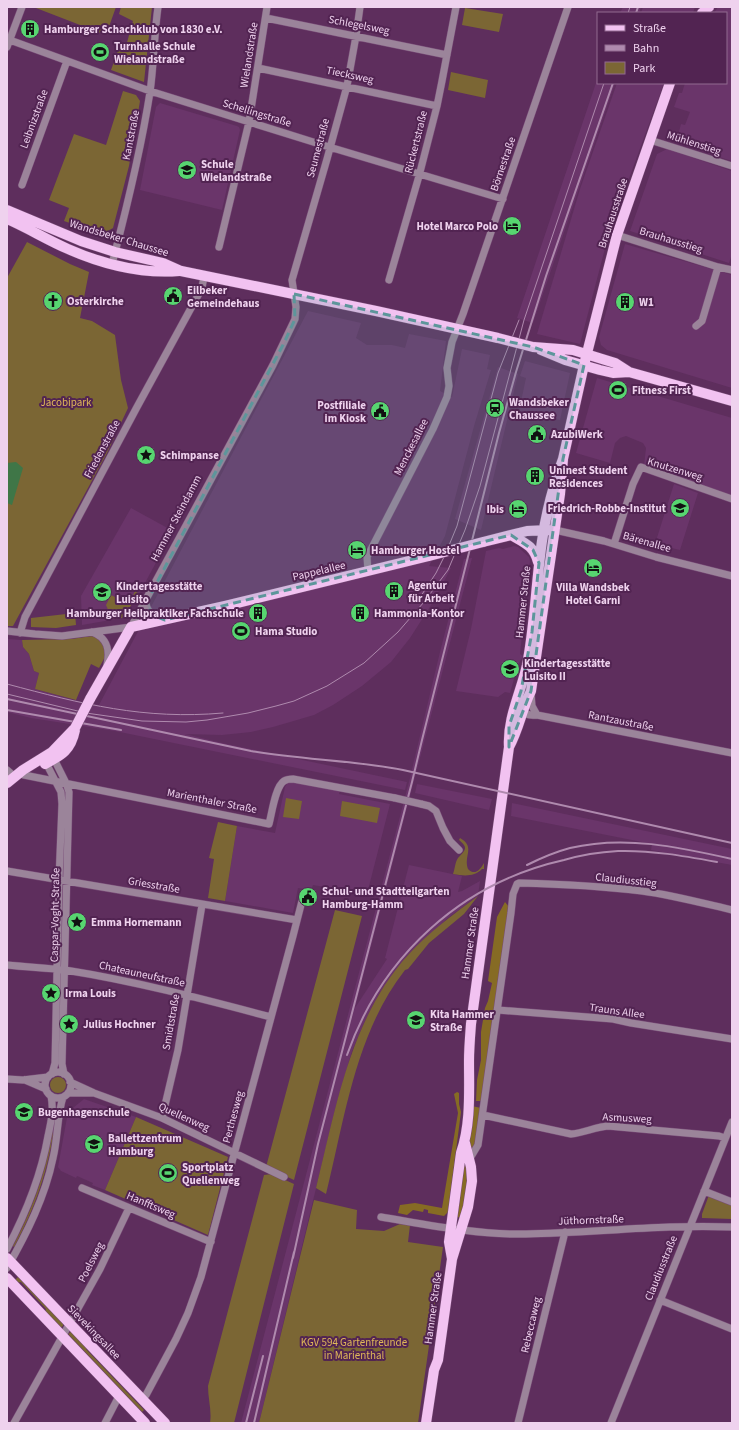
<svg xmlns="http://www.w3.org/2000/svg" width="739" height="1430" font-family="'Source Sans 3',sans-serif">
<rect width="100%" height="100%" fill="#5e2e5d"/>
<path fill="#6a356a" d="M623,7h18l-2,6h-19z
M643,7h52l-2,6h-52z
M718,7h14v154l-56,-18 5,-19 4,1 5,-13 -16,-5 5,-14h3l3,-10h41v-70h-12z
M598,77v6h17l-82,240 -16,-5z
M617,83h47l-55,150 -29,111 -43,-10 43,-145z
M160,103l77,23 2,1 1,3 -18,80 -82,-20 16,-83z
M667,149l65,22v83l-3,9 -99,-32 27,-77z
M625,244l107,31v113l-125,-38 -6,-5 -2,-8z
M308,311l53,12 -5,15 11,7h25l13,3 4,-14 37,7 -6,50 12,6 10,-48 28,6 -3,14 4,1 -17,56 -29,110 -16,30 22,2 -18,34 -23,36 -19,24 -29,24 -29,19 -19,10 -41,12 -22,5 -29,3 -37,-1 37,9 185,39 -2,8 -290,-59 -84,-13 -24,-6v-73l15,1 1,7 6,7 5,17 5,2 -4,16 47,13 17,3z
M525,361l45,12 -10,47 -41,-9 7,-33 -6,-2z
M498,367l20,7 -37,156 -26,-11z
M597,378l135,40v77l-88,-29 2,-18 -3,-5 -17,-7 -6,2 -5,5 -5,20 -34,-10z
M674,484l24,9 -18,57 -25,-6z
M131,508l42,23 -34,63 -17,24 -40,7 -1,-29z
M514,546l4,1 11,10 1,4 -10,93 3,2 -5,9 -8,28 -5,-1 -7,5 -42,-6 15,-62 15,-78 13,-3 4,1z
M472,558l-117,450 32,-49 -2,-1 24,-93 53,11 -4,16 4,-1 18,-10 -2,15 -29,21 -41,38 -29,39 -14,27 -13,30 -16,55 -77,317h-18l168,-641 31,-130 24,-93z
M288,782l52,8 -1,4 51,10 -23,90 -54,-9 -2,5 -13,-2 -5,25 -68,-12 12,-75 38,7 10,-46z
M417,784l75,15 -3,11 -74,-17z
M512,803l220,46v16l-81,-15 1,-6 -141,-28z
M84,1099l52,18 -31,73 -13,-5 1,-2 -16,-7 -1,2 -15,-7 -3,-4 10,-55z"/>
<path fill="#7b6634" d="M37,7h79l-10,28 -70,-27z
M121,7h31l-8,75 -33,-12 8,-22 7,-2 7,-25 -14,-7z
M465,8l38,6 -4,18 -37,-7z
M451,72l37,8 -3,18 -37,-8z
M123,91l13,4 4,6 -11,65 -16,62 -11,6 -38,-13 5,-13 -20,-8 25,-66 32,11z
M27,242l43,22 19,8 -9,46 12,3 23,14 6,45 7,28 -21,45 -94,173h-6v-348z
M135,591l4,3 -17,24 -10,1 -6,-14 5,-10 18,9z
M75,613l1,12 -20,3 -25,-1v-9z
M92,636l4,1 7,6 3,12 -7,13 -8,-4 -15,36 -41,-11 4,-16 -5,-2 -5,-17 -6,-7 -1,-7 49,-1z
M286,798l16,3 -3,18 -16,-2z
M342,801l38,7 -3,15 -37,-7z
M218,822l19,4 -12,75 -17,-3 6,-39 -5,-1z
M460,838c16,9 3,18 8,31 7,7 12,1 16,-6v6h-2c-8,8 -18,7 -29,5 2,-5 2,-12 5,-16 7,-8 11,-10 1,-18z
M478,896l-14,18 -35,29 -21,26 -3,1c-50,64 -60,148 -79,224l-10,-6c20,-80 34,-170 93,-234 20,-22 45,-40 69,-58z
M335,910l27,6 -68,264 -28,-13z
M50 1085a8 8 0 1 1 16 0a8 8 0 1 1-16 0Z
M55,1109h2c-6,51 -18,92 -43,138l-1,-1c23,-43 38,-89 42,-137z
M136,1117l92,40 -20,78 -103,-45z
M272,1174l22,10 -60,239h-24c2,-12 -2,-24 -2,-37l56,-211z
M709,1195l23,9v15l-30,-1v-4z
M314,1200l43,10 -1,19 28,2 16,-7 10,1 -2,17 35,5 -25,176h-159z
M18,1277l45,46v3l-3,2 -15,-16 1,-3 -25,-27 -4,1 -2,-3z
M72,1331l16,16 -2,2 58,61 -2,2 -74,-78z"/>
<path fill="#866b24" d="M505,902l4,5 -27,194h-6l1,-21 4,-20v-28l4,-24 3,-7 4,-18 -4,-2 9,-64z
M457,1092l2,1v11l2,8 -13,100 -4,4 -16,-3v-3l-4,-1 -1,3 -10,-2 -6,5 -9,-2 2,-8 15,-2 27,5 16,-95 -4,-19z
M472,1106l9,2 -4,32 -5,10 -3,-5z
M464,1161l5,8 -7,49 -5,-1z"/>
<path fill="#3f7647" d="M16,462l7,6 -11,37 -5,-2v-40z"/>
<g fill="none" stroke-linecap="round" stroke-linejoin="round">
<g stroke="#784c77" stroke-width="8">
<path id="minor" d="M266,18l181,37
M7,39l143,52 176,55 177,53
M7,47l15,-40
M258,68l179,38
M650,140l82,26
M22,185l45,-124
M617,235l101,32 -16,54 -6,5
M219,247l30,-125 18,-115
M112,264c15,-57 29,-114 38,-172 4,-28 4,-57 8,-85
M718,267l14,3
M389,280l30,-104 18,-70 5,-25 14,-74
M555,530l49,11 52,16 76,19
M614,544l19,-60 8,-17 91,32
M368,571l-1,-14 66,-128 14,-32 2,-11 -2,-18 5,-26 11,-28 105,-307
M145,599c1,11 8,19 19,21
M7,631l28,3 27,2 69,-9 142,-262 22,-46 1,-12 -4,-27 35,-121 20,-73 9,-50 4,-29
M92,632c16,6 18,18 15,33
M20,633l5,-16 112,-210 65,-119 2,-12
M531,693l1,13 5,9
M521,708c3,7 9,8 16,7l195,38
M7,770l8,7
M24,775l245,49c3,-11 6,-37 15,-43 3,-2 6,-2 9,-2l102,19
M421,804l8,2 7,5 7,17 7,13 9,9
M7,871l290,49
M7,965c19,2 39,3 58,5 70,11 138,29 206,47
M498,1010l115,9 18,4 101,16
M45 1085a13 13 0 1 1 26 0a13 13 0 1 1-26 0Z
M52,1074l3,-11 4,-183 3,-76 -1,-12 -15,-29 2,-8 6,4 12,24 3,9 -7,272 2,10
M7,1079l16,1 25,-3
M25,1080l21,9
M70,1082l24,11 68,25 122,59
M68,1093h24
M483,1115l88,19c13,-1 24,-7 37,-8l111,10 6,2
M162,1118l16,-68 24,-145
M469,1160l9,-15 33,-232 2,-19 4,-10 2,-1c41,1 82,3 123,8 30,4 60,12 90,19
M82,1188l129,54
M704,1191l28,11
M381,1217c48,8 96,18 145,17 68,-1 137,-10 206,-7
M7,1249c19,-36 34,-73 41,-113 3,-14 6,-26 3,-40
M7,1268c20,-35 38,-71 46,-110 5,-20 4,-42 10,-61
M660,1300l72,29
M141,1398l5,-3 30,-56 12,-26 13,-36 92,-341 9,-35
M14,1423l86,-154 29,-61
M105,1423l14,-27
M518,1423l47,-191
M611,1423l121,-301"/>
</g>
<g stroke="#784c77" stroke-width="11">
<path id="major" d="M702,13l7,-6
M7,210l74,31 34,11 48,11 18,8 195,40 122,27
M7,219c21,9 40,21 61,30 34,15 73,25 111,22
M533,347l40,3 42,13 14,9 103,29
M541,350l24,10 35,10 13,3 16,-1
M511,535c14,8 23,11 27,27
M483,542l44,-11 22,-1
M90,699l41,-72 94,-21 204,-50
M509,747c10,-18 13,-38 22,-56l29,-197 3,-35 21,-94 33,-130 53,-152
M45,764c17,-9 26,-14 30,-34
M7,783l16,-13 29,-18 23,-24
M7,1258l158,165
M452,1259l-3,-17 12,-89c10,-29 8,-61 8,-92 0,-12 1,-24 2,-37l38,-277c-2,-28 12,-55 18,-82 8,-41 9,-83 15,-124 4,-28 11,-55 21,-82
M7,1278l138,145
M426,1423l8,-53 4,-10 14,-101 16,-52 4,-26 -1,-14 -6,-24"/>
</g>
<use href="#minor" stroke="#9b849a" stroke-width="7"/>
<use href="#major" stroke="#f2c2f1" stroke-width="10"/>
<path stroke="#af8aae" stroke-width="1" d="M628,13l2,-6
M419,599l17,-26 9,-18 12,-29 41,-153 21,-53
M7,684c75,20 137,36 216,29
M7,694l79,19 56,8 44,1 21,-2 41,-7 28,-7 18,-5 33,-15 37,-23 34,-31 26,-30 24,-32 17,-40 15,-44 44,-166 80,-237"/>
<path stroke="#af8aae" stroke-width="2" d="M636,13l2,-6
M7,699l244,52c51,9 102,9 152,19l329,73
M7,710l114,20
M527,865c14,-7 28,-13 43,-17 54,-13 109,-1 162,11
M347,1055c35,-99 114,-172 217,-195 17,-5 36,-8 54,-9 33,-1 66,5 99,11
M293,1258l25,-114 94,-362 10,-42 77,-307 17,-61 30,-96 67,-193
M246,1423l17,-67
M254,1423l40,-171"/>
<g stroke="#784c77" stroke-width="8" stroke-linecap="butt">
<path id="minor-bridge" d="M395,798l26,6"/>
</g>
<g stroke="#784c77" stroke-width="11" stroke-linecap="butt">
<path id="major-bridge" d="M498,338l35,9
M429,556l54,-14
M75,728l15,-29"/>
</g>
<use href="#minor-bridge" stroke="#9b849a" stroke-width="7"/>
<use href="#major-bridge" stroke="#f2c2f1" stroke-width="10"/>
</g>
<path fill="#5d969b" fill-opacity="0.2" stroke="#5d969b" stroke-width="3" stroke-dasharray="8 5" stroke-linejoin="round" d="M294,294l239,53 51,18 -21,94 -32,232 -22,56v-21l12,-35 11,-59 7,-69 -6,-13 -22,-15 -346,85 -13,-5 -6,-12 138,-260 11,-24z"/>
<defs>
<g id="building-disc" transform="scale(1)"><circle r="9.5" fill="#57d570" stroke="#522452"/><path d="M-4-6H4V6H1V3H-1V6H-4ZM-2.5-4.3h1.7v1.8h-1.7ZM.8-4.3h1.7v1.8H.8ZM-2.5-1h1.7V.8h-1.7ZM.8-1h1.7V.8H.8Z" fill="#111"/></g>
<g id="stadium-disc" transform="scale(1)"><circle r="9.5" fill="#57d570" stroke="#522452"/><path d="M0-5a6.5 5 0 1 0 0 10a6.5 5 0 1 0 0-10ZM-3.5-1.8h7v3.6h-7Z" fill="#111"/></g>
<g id="school-disc" transform="scale(1)"><circle r="9.5" fill="#57d570" stroke="#522452"/><path d="M0-5L7-2L0 1L-7-2ZM-4 1L0 2.5L4 1V4Q0 6-4 4Z" fill="#111"/></g>
<g id="hotel-disc" transform="scale(1)"><circle r="9.5" fill="#57d570" stroke="#522452"/><path d="M-6-4.5h1.5V1H6V5H4.5V3h-9V5H-6ZM-4 0a1.8 1.8 0 1 1 3.6 0ZM.5 0V-2.5h3Q6-2.5 6 0Z" fill="#111"/></g>
<g id="civic-disc" transform="scale(1)"><circle r="9.5" fill="#57d570" stroke="#522452"/><path d="M-.6-6.5H3V-4.5H.6V-3L4-1V1h2V6H-6V1h2V-1L-.6-3ZM-1.2 2.5V6h2.4V2.5Z" fill="#111"/></g>
<g id="church-disc" transform="scale(1)"><circle r="9.5" fill="#57d570" stroke="#522452"/><path d="M-1.2-6h2.4v3.5h3.3v2.4h-3.3V6h-2.4V-.1h-3.3v-2.4h3.3Z" fill="#111"/></g>
<g id="station-disc" transform="scale(1)"><circle r="9.5" fill="#57d570" stroke="#522452"/><path d="M-3-6H3Q5-6 5-4V2Q5 4 3 4L4.5 6H3L1.5 4h-3L-3 6H-4.5L-3 4Q-5 4-5 2V-4Q-5-6-3-6ZM-3.5-4v3h7v-3ZM-3.5 1v1.5H-2V1ZM2 1v1.5H3.5V1Z" fill="#111"/></g>
<g id="sight-disc" transform="scale(1)"><circle r="9.5" fill="#57d570" stroke="#522452"/><path d="M0-6L1.8-2.2L6-1.7L2.9 1.2L3.7 5.4L0 3.3L-3.7 5.4L-2.9 1.2L-6-1.7L-1.8-2.2Z" fill="#111"/></g>
</defs>
<g fill-rule="evenodd">
<use href="#building-disc" x="30" y="29"/>
<use href="#stadium-disc" x="100" y="52"/>
<use href="#school-disc" x="187" y="170"/>
<use href="#hotel-disc" x="512" y="226"/>
<use href="#civic-disc" x="173" y="296"/>
<use href="#church-disc" x="53" y="301"/>
<use href="#building-disc" x="625" y="302"/>
<use href="#stadium-disc" x="618" y="390"/>
<use href="#station-disc" x="495" y="408"/>
<use href="#civic-disc" x="380" y="411"/>
<use href="#civic-disc" x="537" y="434"/>
<use href="#sight-disc" x="146" y="455"/>
<use href="#building-disc" x="535" y="476"/>
<use href="#school-disc" x="680" y="508"/>
<use href="#hotel-disc" x="518" y="509"/>
<use href="#hotel-disc" x="357" y="550"/>
<use href="#hotel-disc" x="593" y="568"/>
<use href="#building-disc" x="394" y="591"/>
<use href="#school-disc" x="102" y="592"/>
<use href="#building-disc" x="258" y="613"/>
<use href="#building-disc" x="360" y="613"/>
<use href="#stadium-disc" x="241" y="631"/>
<use href="#school-disc" x="510" y="669"/>
<use href="#civic-disc" x="308" y="897"/>
<use href="#sight-disc" x="77" y="922"/>
<use href="#sight-disc" x="51" y="993"/>
<use href="#school-disc" x="416" y="1020"/>
<use href="#sight-disc" x="69" y="1024"/>
<use href="#school-disc" x="24" y="1112"/>
<use href="#school-disc" x="94" y="1144"/>
<use href="#stadium-disc" x="168" y="1173"/>
</g>
<g text-anchor="middle" dominant-baseline="central" stroke-width="4" stroke-linejoin="round" paint-order="stroke">
<g font-size="11" fill="#efd2ee" stroke="#522452">
<text transform="translate(359 25) rotate(11)">Schlegelsweg</text>
<text transform="translate(249 55) rotate(-81)">Wielandstraße</text>
<text transform="translate(350 75) rotate(12)">Tiecksweg</text>
<text transform="translate(257 113) rotate(17)">Schellingstraße</text>
<text transform="translate(34 119) rotate(-70)">Leibnizstraße</text>
<text transform="translate(131 135) rotate(-79)">Kantstraße</text>
<text transform="translate(416 142) rotate(-76)">Rückertstraße</text>
<text transform="translate(694 143) rotate(18)">Mühlenstieg</text>
<text transform="translate(318 148) rotate(-75)">Seumestraße</text>
<text transform="translate(503 164) rotate(-71)">Börnestraße</text>
<text transform="translate(613 213) rotate(-72)">Brauhausstraße</text>
<text transform="translate(119 238) rotate(17)">Wandsbeker Chaussee</text>
<text transform="translate(671 240) rotate(17)">Brauhausstieg</text>
<text transform="translate(411 447) rotate(-63)">Menckesallee</text>
<text transform="translate(102 449) rotate(-62)">Friedenstraße</text>
<text transform="translate(675 469) rotate(17)">Knutzenweg</text>
<text transform="translate(176 518) rotate(-62)">Hammer Steindamm</text>
<text transform="translate(647 542) rotate(16)">Bärenallee</text>
<text transform="translate(319 571) rotate(-13)">Pappelallee</text>
<text transform="translate(523 602) rotate(-84)">Hammer Straße</text>
<text transform="translate(621 721) rotate(11)">Rantzaustraße</text>
<text transform="translate(212 801) rotate(11)">Marienthaler Straße</text>
<text transform="translate(626 880) rotate(6)">Claudiusstieg</text>
<text transform="translate(154 885) rotate(10)">Griesstraße</text>
<text transform="translate(55 915) rotate(-89)">Caspar-Voght-Straße</text>
<text transform="translate(470 943) rotate(-82)">Hammer Straße</text>
<text transform="translate(142 974) rotate(12)">Chateauneufstraße</text>
<text transform="translate(617 1011) rotate(8)">Trauns Allee</text>
<text transform="translate(171 1022) rotate(-80)">Smidtstraße</text>
<text transform="translate(184 1117) rotate(24)">Quellenweg</text>
<text transform="translate(233 1117) rotate(-75)">Perthesweg</text>
<text transform="translate(627 1118) rotate(3)">Asmusweg</text>
<text transform="translate(151 1205) rotate(23)">Hanfftsweg</text>
<text transform="translate(591 1220) rotate(-2)">Jüthornstraße</text>
<text transform="translate(91 1262) rotate(-63)">Poelsweg</text>
<text transform="translate(661 1268) rotate(-68)">Claudiusstraße</text>
<text transform="translate(433 1308) rotate(-82)">Hammer Straße</text>
<text transform="translate(531 1325) rotate(-77)">Rebeccaweg</text>
<text transform="translate(94 1332) rotate(46)">Sievekingsallee</text>
</g>
<g font-size="11" font-weight="bold" fill="#efd2ee" stroke="#522452" text-anchor="start">
<text x="44" y="29">Hamburger Schachklub von 1830 e.V.</text>
<text x="114" y="46">Turnhalle Schule<tspan x="114" dy="13">Wielandstraße</tspan></text>
<text x="201" y="164">Schule<tspan x="201" dy="13">Wielandstraße</tspan></text>
<text x="498" y="226" text-anchor="end">Hotel Marco Polo</text>
<text x="187" y="290">Eilbeker<tspan x="187" dy="13">Gemeindehaus</tspan></text>
<text x="67" y="301">Osterkirche</text>
<text x="639" y="302">W1</text>
<text x="632" y="390">Fitness First</text>
<text x="509" y="402">Wandsbeker<tspan x="509" dy="13">Chaussee</tspan></text>
<text x="366" y="405" text-anchor="end">Postfiliale<tspan x="366" dy="13">im Kiosk</tspan></text>
<text x="551" y="434">AzubiWerk</text>
<text x="160" y="455">Schimpanse</text>
<text x="549" y="470">Uninest Student<tspan x="549" dy="13">Residences</tspan></text>
<text x="666" y="508" text-anchor="end">Friedrich-Robbe-Institut</text>
<text x="504" y="509" text-anchor="end">Ibis</text>
<text x="371" y="550">Hamburger Hostel</text>
<text x="408" y="585">Agentur<tspan x="408" dy="13">für Arbeit</tspan></text>
<text x="116" y="586">Kindertagesstätte<tspan x="116" dy="13">Luisito</tspan></text>
<text x="593" y="587" text-anchor="middle">Villa Wandsbek<tspan x="593" dy="13">Hotel Garni</tspan></text>
<text x="244" y="613" text-anchor="end">Hamburger Heilpraktiker Fachschule</text>
<text x="374" y="613">Hammonia-Kontor</text>
<text x="255" y="631">Hama Studio</text>
<text x="524" y="663">Kindertagesstätte<tspan x="524" dy="13">Luisito II</tspan></text>
<text x="322" y="891">Schul- und Stadtteilgarten<tspan x="322" dy="13">Hamburg-Hamm</tspan></text>
<text x="91" y="922">Emma Hornemann</text>
<text x="65" y="993">Irma Louis</text>
<text x="430" y="1014">Kita Hammer<tspan x="430" dy="13">Straße</tspan></text>
<text x="83" y="1024">Julius Hochner</text>
<text x="38" y="1112">Bugenhagenschule</text>
<text x="108" y="1138">Ballettzentrum<tspan x="108" dy="13">Hamburg</tspan></text>
<text x="182" y="1167">Sportplatz<tspan x="182" dy="13">Quellenweg</tspan></text>
</g>
<g font-size="11" fill="#e0b958" stroke="#522452">
<text x="66" y="402">Jacobipark</text>
<text x="354" y="1342">KGV 594 Gartenfreunde<tspan x="354" dy="13">in Marienthal</tspan></text>
</g>
</g>
<rect width="739" height="1430" fill="none" stroke="#efd2ee" stroke-width="16"/>
<rect x="597" y="12" width="130" height="72" fill="#522452" stroke="#916a90"/>
<rect x="605" y="25" width="20" height="6" fill="#f2c2f1" stroke="#916a90"/>
<text x="633" y="32" font-size="12" fill="#efd2ee">Straße</text>
<rect x="605" y="45" width="20" height="6" fill="#af8aae" stroke="#916a90"/>
<text x="633" y="52" font-size="12" fill="#efd2ee">Bahn</text>
<rect x="605" y="62" width="20" height="12" fill="#7b6634" stroke="#916a90"/>
<text x="633" y="72" font-size="12" fill="#efd2ee">Park</text>
</svg>
